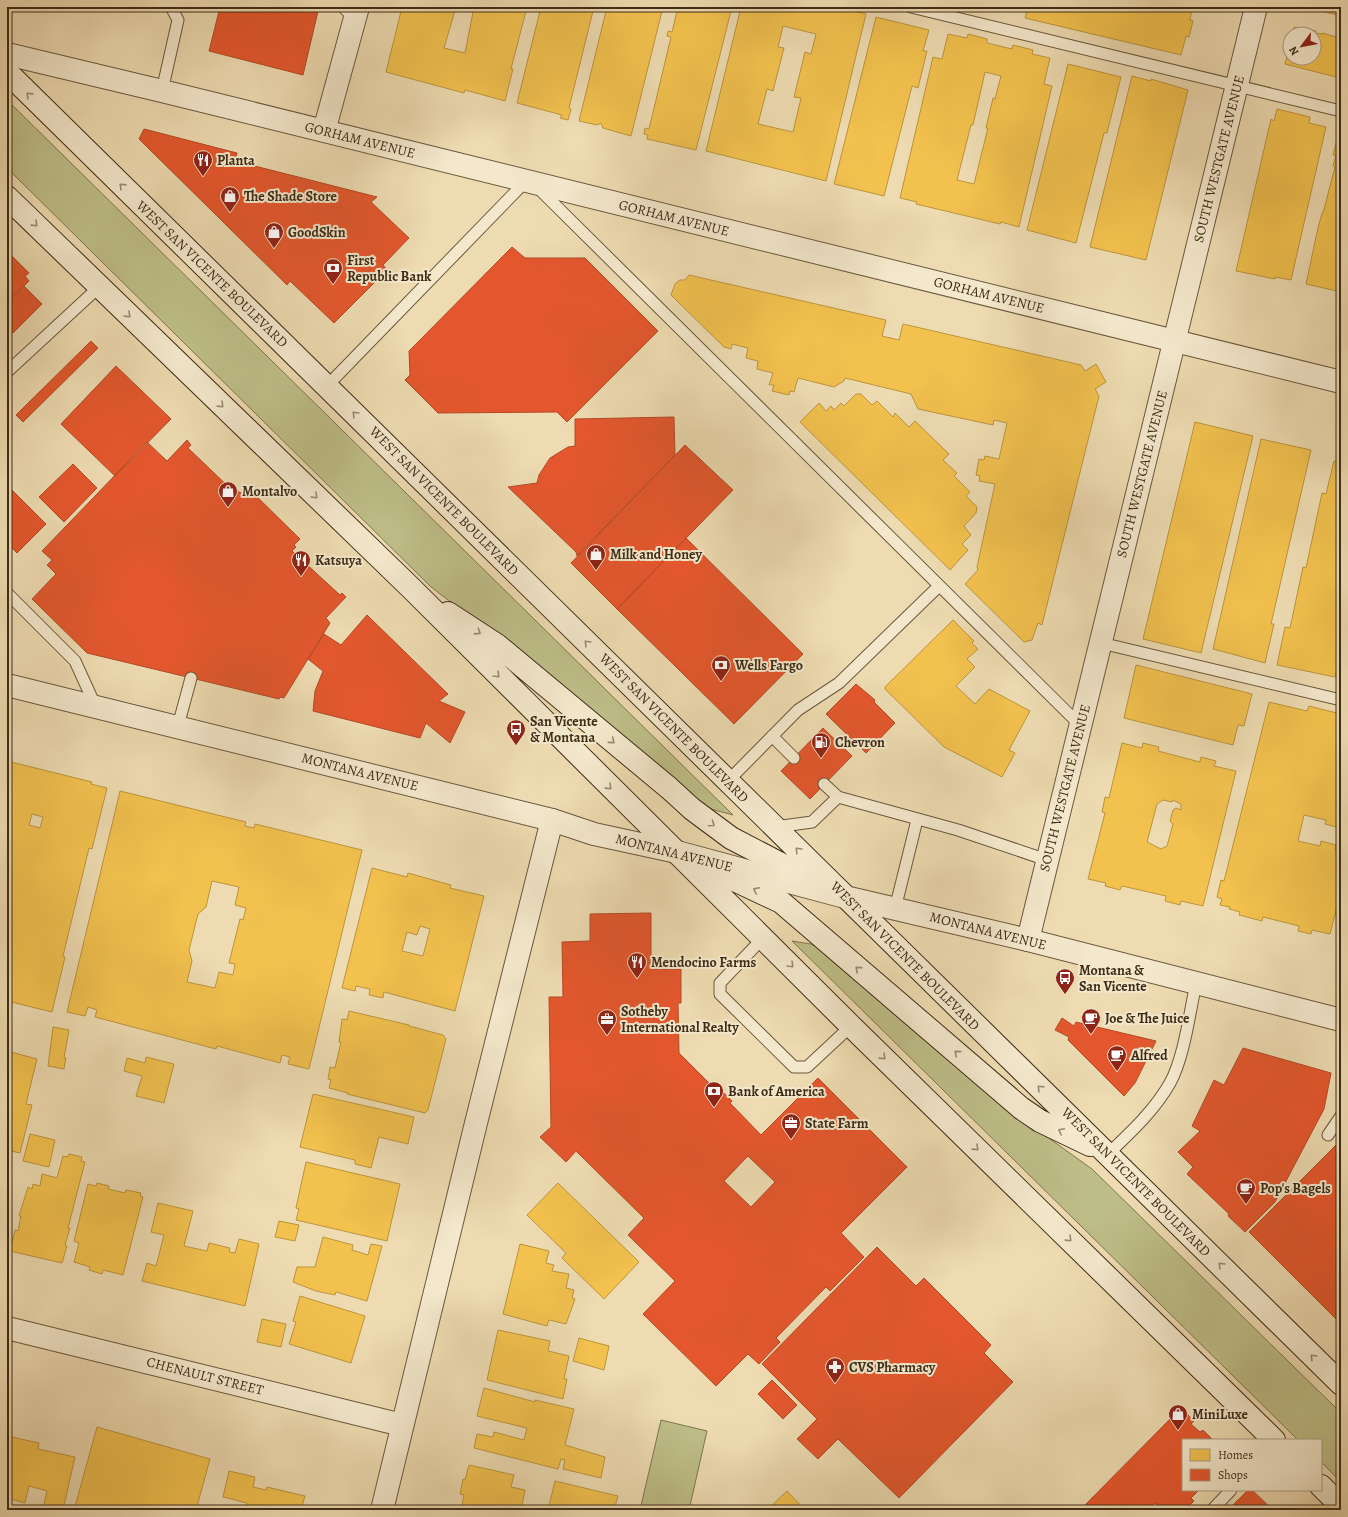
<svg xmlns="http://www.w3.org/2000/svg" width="1348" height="1517" font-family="Alegreya,serif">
<rect width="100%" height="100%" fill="#eedbb1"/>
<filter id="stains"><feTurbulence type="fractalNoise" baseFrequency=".005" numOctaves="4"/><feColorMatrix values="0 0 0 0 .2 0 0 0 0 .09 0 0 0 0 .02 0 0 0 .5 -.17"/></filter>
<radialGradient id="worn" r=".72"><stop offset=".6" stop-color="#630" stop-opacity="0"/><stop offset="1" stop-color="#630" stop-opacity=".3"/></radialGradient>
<path fill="#bebe88" stroke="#7e7550" d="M7,100l726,715 -26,-7 -202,-170c-25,-18 -51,-32 -75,-52l-423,-418z
M792,941l19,3 7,4 207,173 67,48 249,244v69l-20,-20v-22h-23z
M661,1420l46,11 -18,79h-49z"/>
<path fill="#f2c14e" stroke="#bc943e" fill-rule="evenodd" d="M402,7h54l-12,41 21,5 9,-46h53l-16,62h2l-8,32 -40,-11 -1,3 -78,-21z
M541,7h53l-25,101 2,1 -3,11 -8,-2 2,-3 -45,-12z
M607,7h56l-32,129 -28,-8 -2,-5 -4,2 -18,-4z
M678,7h54l-36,143 -49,-11 1,-4 -4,-1 1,-6 4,1 22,-92 -4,-1 1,-5 4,1z
M741,7h98l27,7 -40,167 -120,-30zM783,26l33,8 -5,20 -6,-2 -11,45 7,1 -8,34 -35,-8 9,-35 6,2 11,-43 -6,-1z
M1028,7h158l6,2 -2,11 3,1 -4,16 -3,-1 -5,19 -156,-37z
M1305,7h36v9z
M876,17l53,13 -6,21h4l-9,37 -6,-2 -28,110 -50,-12z
M1294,27l22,4 -1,2 8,1v-1l16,5 2,-1 -1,41 -55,-14 5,-20v14h24v-24h-21z
M948,34l19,4 1,-4 19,5v4l25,6 1,-4 20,5 -1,4 18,4 -6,26 8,2 -33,141 -18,-5 -1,2 -84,-20 1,-2 -17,-4 33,-141 9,2zM985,72l16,4 -6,23 -2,-1 -7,30h2l-14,56 -17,-4 14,-55h2z
M1068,64l53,13 -14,56h-3l-28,110 -49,-13z
M1132,76l19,5v-2l37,11 -42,170 -56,-13z
M1277,109l33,8 -1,6 17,4 -35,153 -16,-3v2l-39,-8 35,-152 3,2z
M1341,124v168l-35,-8 12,-56 4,-15h1l12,-46 -2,-1 3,-11h-3z
M689,275l197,45 -4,16 17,4 4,-16 178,41 4,6 11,-7 10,18 -11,7 4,7 -57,229 -4,-2 -6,17 -8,2 -59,-58 13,-14 -1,-3 18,-83 -16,-3 1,-5 -4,-1 3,-16 5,1 1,-4 14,3 8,-36 -13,-3 -1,5 -75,-16 -7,-15 -66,-16 -1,3 -10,6 -36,-9 -4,14 -4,-1 -1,4 -17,-4 2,-6h-5l4,-12 -16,-4 1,-8 -12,-3 2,-10 -16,-4 -1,5 -7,-2 -53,-52 4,-11 5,-4h5z
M856,394h5l11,11 5,-4 16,16 2,-4 14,14 6,-6 34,33 -6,6 14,13 -3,3 16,16 -4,4 11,11 -1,6 -12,13 7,9 -9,9 6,6 -18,20 -150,-148 19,-19 7,8 5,-5 3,4 7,-7 3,3z
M1195,422l58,14 -52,217 -58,-14z
M1261,439l50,11 -40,174h3l-9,39 -52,-14z
M1334,461l7,1v188l-6,27 -58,-12 8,-38 5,1 13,-61 3,1 16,-75 4,1z
M953,620l21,21 -2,2 6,6 -11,10 8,8 -19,19 19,18 14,-15 41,22 -21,39 6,3 -13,24 -58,-30 -59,-58v-2z
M1136,665l116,29 -8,32 -6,-1 -5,20 -109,-27z
M1269,702l38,9 2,-5 32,8 -1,114 -15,-4 1,-4 -22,-5 -6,26 22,5 1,-5 15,4 -1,5 6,2v39l-11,43 -18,-4 -1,4 -13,-3 1,-5 -36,-9 -1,4 -23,-6 1,-3 -11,-3 1,-2 -10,-2 2,-6 -5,-2 4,-17 3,1z
M1122,743l20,5 1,-5 16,4 -1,4 42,11 1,-5 15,4 -2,5 22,5 -33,135 -22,-5 -1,4 -15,-4 1,-5 -44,-10 -2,4 -15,-4 1,-3 -18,-4 17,-66 -3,-1 3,-15 4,1zM1163,800l9,2 1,-2 8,4v6l-5,-2 -3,2 -3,11 3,3 -6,22 -6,3 -14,-7 10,-38z
M7,761l85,21 -1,2 16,4 -15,61 -3,-1 -26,108 2,1 -13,55 -45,-11zM32,814l11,3 -3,11 -11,-3z
M120,791l126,31 -1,4 9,2 1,-4 107,26 -53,219 -21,-5 2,-7 -8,-2 -2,8 -63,-17 -1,3 -121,-32 2,-7 -9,-3 -3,9 -18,-4zM212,881l27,6 -4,18 11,3 -3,12 -3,-1 -11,44 6,1 -2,11 -14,-3 -4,16 -28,-6 5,-21 -3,-11 9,-36 8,-7z
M372,868l35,9 1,-4 43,12 -1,3 34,8 -29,115 -71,-19 -1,6 -14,-3 1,-6 -14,-3 -1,5 -13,-3zM420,926l10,3 -7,27 -21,-5 5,-19 10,3z
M349,1011l60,14v1l34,9 3,4 -18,71 -3,3 -78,-19 1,-1 -19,-5 2,-8 -3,-1 2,-12 5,1 6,-26h-2l3,-23 5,1z
M53,1027l16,3 -5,28h2l-2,11 -16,-3z
M7,1051l30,8 -11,45 6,1 -12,48 -13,-3z
M146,1057l28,7 -10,39 -28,-7 6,-20 -18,-5 3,-13 18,5z
M313,1094l101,23 -6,27 -29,-7 -8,31 -16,-4v-4l-55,-13z
M30,1134l25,6 -6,27 -26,-6z
M69,1154l13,3 -1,4 4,1 -17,66h2l-5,17 2,1 -5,17 -52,-12 5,-21 3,1 3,-15h-2l9,-29 4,2 1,-5 7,2 2,-12 15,4 6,-22 5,1z
M306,1162l94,22 -13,57 -91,-21 3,-11 -3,-1z
M7,1181l5,2 -5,21z
M97,1183l12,3 -1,3 17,4 1,-3 15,3 -1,3 3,1 -20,78 -20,-5 -1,4 -13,-4 1,-3 -16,-5 5,-19 -5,-2 14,-57 8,2z
M558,1183l81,79 -35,37 -42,-41 4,-5 -39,-38z
M158,1203l35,8 -9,35 23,5 2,-8 21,5 -1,4 6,1 4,-14 20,5 -14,62 -103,-25 5,-18 9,3 8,-31 -13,-3z
M279,1221l20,4 -4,16 -20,-4z
M323,1237l30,8 -1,5 16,5 3,-11 11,2 -15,55 -31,-9 -1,3 -19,-4 -23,-9 4,-15h18z
M520,1244l29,7 -3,12 8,2 -2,6 17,3 -3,14 8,2 -2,8 3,1 -9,25 -17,-4 -2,6 -44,-12z
M300,1296l65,20 -14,47 -62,-19 7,-22 -3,-1z
M262,1319l24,5 -5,23 -24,-5z
M498,1330l52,11 -2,10 21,5 -5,23h3l-4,20 -76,-19z
M579,1338l30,8 -5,24 -31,-9z
M484,1388l51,14v-2l39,9 -9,36 40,12 -4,21 -38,-9 2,-9 -4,-1 -3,10 -84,-21 3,-14 16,3 1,-5 30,8 3,-12 -50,-12z
M97,1427l113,32 -14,51h-122z
M12,1437l27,6 -1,6 37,8 -12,53 -20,-2 4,-17 -18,-5 -4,17 -18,-5v-27l2,-9h-2v-5z
M469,1465l45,10 -3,12 14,3 -4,20 -9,-2v2h-51l3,-15 -4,-1 3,-15 2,1z
M229,1471l26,6 -2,10 13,3 1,-3 38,9 -4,14h-44l-11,-3 1,-4 -24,-6z
M555,1481l63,15 -4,14h-66z
M787,1491l18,19h-38z"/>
<path fill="#e4572e" stroke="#b24a27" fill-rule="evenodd" d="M220,7h99l-16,68 -94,-24z
M144,129l93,24 -2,8 142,36 -6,5 38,36 -26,27 4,5 -53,53 -44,-42 -3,4 -148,-146z
M512,247l13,11h60l73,73 -91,91 -10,-10 -119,1 -33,-33 5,-5 -1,-24z
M7,251l22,22 -4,3 4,5 -22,22z
M24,286l18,18 -29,29 -6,-6v-24z
M91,341l7,7 -75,74 -7,-7z
M116,366l55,53 -56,57 -54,-52z
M674,417l1,38 -98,101 -1,-4 -68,-65 29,-4 2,-8 11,-17 18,-11 7,-1v-27z
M187,440l4,5 -3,3 47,45 2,-2 4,2 6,-6 53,52 -6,6 2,2 -4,4 48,44 2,-2 4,4 -20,21 4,5 -46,75 -4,-1 -1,2 -192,-46 -55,-54 24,-25 -9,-9 5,-5 -10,-9 105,-109 20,19z
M685,445l48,45 -116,119 -46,-46z
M73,464l24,24 -33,34 -25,-25z
M7,485l39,39 -29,29 -10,-10z
M686,538l117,116 -69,70 -117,-115z
M367,615l81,79 -9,7 26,11 -15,31 -24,-20 -6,15 -107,-27 2,-20 8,-20 -15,-12 16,-25 17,11z
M856,684l19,16 -1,2 21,21 -29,30 -40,-39z
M823,728l29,28 -42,43 -29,-28z
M651,913v56h30v34h-3l1,50 34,34 3,-2 16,16 -2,2 31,32 57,-57 89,89 -66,66 23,24 -34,34 -4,-4 -50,51 4,4 -21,22 -11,-10 -32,32 -73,-72 32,-33 -47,-46 16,-17 -68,-67 -10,11 -26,-25 11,-10 -2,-130h14l-1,-55 28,-1v-27zM748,1156l27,26 -24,25 -27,-26z
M1062,1018l12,8 2,-4 80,19 -21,42 -11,13 -56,-56 1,-3 -14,-7z
M1243,1048l88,25 -7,36 -49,93 -30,30 -17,-16 1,-2 -42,-40 6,-7 -15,-15 22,-21 -8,-5 22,-46 10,5z
M1341,1140v184l-92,-92z
M877,1247l39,39 8,-8 67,67 -7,8 29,29 -114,116 -61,-59 -20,20 -21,-20 20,-20 -55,-55z
M772,1380l25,25 -14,14 -25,-25z
M1181,1408l13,13 -3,3 9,8 3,-2 9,9 -29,1v50h16l-8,8 3,3 -9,9h-23l-7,-7 -6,7h-62l-3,-4z
M1248,1490h4l21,20h-45z"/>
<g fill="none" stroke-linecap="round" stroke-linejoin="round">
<g stroke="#6a583e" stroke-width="13">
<path id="service" d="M343,7l12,12
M911,7l430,104
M162,91l16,-71 -7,-13
M538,188l542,537
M7,372l92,-85
M327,386l199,-205
M7,593l68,68 20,44
M1101,643l240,57
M178,726l13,-48
M772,736l22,22
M728,781l70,-71 41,-27 100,-97
M824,784l14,13 120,33 89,30
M775,827l37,-5 26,-25
M895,909l22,-89
M763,938l-43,45v11l74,73h13l44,-41
M1328,1135l13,-19
M1108,1154c23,-22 46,-43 62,-71 14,-25 20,-72 26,-100
M1212,1510l19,-20"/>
</g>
<g stroke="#6a583e" stroke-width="24">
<path id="minor" d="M7,54l155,37 1179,291
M324,131l34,-124
M1028,940l228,-933
M7,1328l395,97
M382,1510l94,-387 76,-303"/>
</g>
<g stroke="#6a583e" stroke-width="24">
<path id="tertiary" d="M7,685l545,135 42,14 83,18 168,45 183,43 313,80"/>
</g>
<g stroke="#3e2c18" stroke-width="24">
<path id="secondary" d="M7,72l1334,1312
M7,197l404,391 440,438 423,414
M448,613l49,32 172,143 23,21 39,29 96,50
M694,861l87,41 240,206 19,13 50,24
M1321,1486l20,20"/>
</g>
<use href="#service" stroke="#f4e8cc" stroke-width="11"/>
<use href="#minor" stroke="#f4e8cc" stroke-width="22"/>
<use href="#tertiary" stroke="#f4e8cc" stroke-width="22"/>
<use href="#secondary" stroke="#f4e8cc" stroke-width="22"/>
</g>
<defs><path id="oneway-chevron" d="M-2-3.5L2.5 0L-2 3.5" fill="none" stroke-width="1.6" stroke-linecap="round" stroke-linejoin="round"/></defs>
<g stroke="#998a72">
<use href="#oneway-chevron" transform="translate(29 95) rotate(-136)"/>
<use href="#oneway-chevron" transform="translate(122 186) rotate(-136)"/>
<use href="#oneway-chevron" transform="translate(35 224) rotate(44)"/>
<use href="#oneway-chevron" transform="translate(128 315) rotate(44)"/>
<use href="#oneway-chevron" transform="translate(221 405) rotate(44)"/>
<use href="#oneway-chevron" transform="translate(355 414) rotate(-135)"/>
<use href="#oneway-chevron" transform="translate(315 496) rotate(44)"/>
<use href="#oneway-chevron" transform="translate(478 632) rotate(33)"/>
<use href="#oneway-chevron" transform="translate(587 643) rotate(-135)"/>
<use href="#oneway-chevron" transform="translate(497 675) rotate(45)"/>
<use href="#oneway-chevron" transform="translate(612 741) rotate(40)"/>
<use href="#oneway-chevron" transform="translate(609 787) rotate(44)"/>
<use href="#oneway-chevron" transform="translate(712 824) rotate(35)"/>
<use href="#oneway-chevron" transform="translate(798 850) rotate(-135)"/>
<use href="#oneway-chevron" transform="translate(756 890) rotate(-154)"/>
<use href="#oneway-chevron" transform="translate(791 965) rotate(45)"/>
<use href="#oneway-chevron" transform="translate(858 969) rotate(-140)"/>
<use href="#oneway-chevron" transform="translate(957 1053) rotate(-139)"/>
<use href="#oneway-chevron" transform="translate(883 1057) rotate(44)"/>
<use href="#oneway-chevron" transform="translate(1040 1088) rotate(-136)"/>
<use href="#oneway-chevron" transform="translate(1061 1131) rotate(-154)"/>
<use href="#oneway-chevron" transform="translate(976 1148) rotate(44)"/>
<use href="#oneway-chevron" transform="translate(1069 1239) rotate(44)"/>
<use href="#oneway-chevron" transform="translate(1221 1265) rotate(-135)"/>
<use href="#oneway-chevron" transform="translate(1313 1357) rotate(-135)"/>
</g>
<defs>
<g id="restaurant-pin" transform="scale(1)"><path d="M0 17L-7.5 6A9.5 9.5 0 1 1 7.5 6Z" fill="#8f2418" stroke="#f4e8cc"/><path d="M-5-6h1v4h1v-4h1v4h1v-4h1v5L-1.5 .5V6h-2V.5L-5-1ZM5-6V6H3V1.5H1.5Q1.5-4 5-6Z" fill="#fff"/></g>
<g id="shop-pin" transform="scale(1)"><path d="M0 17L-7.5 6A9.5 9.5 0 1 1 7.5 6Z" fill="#8f2418" stroke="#f4e8cc"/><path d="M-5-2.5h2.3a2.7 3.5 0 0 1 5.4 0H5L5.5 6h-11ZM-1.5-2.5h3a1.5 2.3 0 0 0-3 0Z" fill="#fff"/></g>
<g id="bank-pin" transform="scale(1)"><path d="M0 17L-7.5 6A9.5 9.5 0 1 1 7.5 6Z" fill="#8f2418" stroke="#f4e8cc"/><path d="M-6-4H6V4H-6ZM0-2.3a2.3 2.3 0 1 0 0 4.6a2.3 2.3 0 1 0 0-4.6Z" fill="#fff"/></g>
<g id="bus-pin" transform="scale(1)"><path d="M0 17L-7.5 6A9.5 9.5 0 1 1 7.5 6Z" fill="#8f2418" stroke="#f4e8cc"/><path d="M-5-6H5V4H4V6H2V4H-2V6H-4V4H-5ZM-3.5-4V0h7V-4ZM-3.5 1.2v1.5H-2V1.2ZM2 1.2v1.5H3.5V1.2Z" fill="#fff"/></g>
<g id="fuel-pin" transform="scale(1)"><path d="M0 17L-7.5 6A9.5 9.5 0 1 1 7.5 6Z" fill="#8f2418" stroke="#f4e8cc"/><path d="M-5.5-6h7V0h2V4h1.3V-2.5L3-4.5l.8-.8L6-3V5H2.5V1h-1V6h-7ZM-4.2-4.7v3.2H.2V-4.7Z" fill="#fff"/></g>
<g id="cafe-pin" transform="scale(1)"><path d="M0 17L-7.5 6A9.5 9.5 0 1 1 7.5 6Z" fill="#8f2418" stroke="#f4e8cc"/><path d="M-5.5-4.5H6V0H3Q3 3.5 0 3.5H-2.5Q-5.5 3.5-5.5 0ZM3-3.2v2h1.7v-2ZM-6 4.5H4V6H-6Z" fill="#fff"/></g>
<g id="office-pin" transform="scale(1)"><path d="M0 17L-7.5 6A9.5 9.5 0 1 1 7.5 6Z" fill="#8f2418" stroke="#f4e8cc"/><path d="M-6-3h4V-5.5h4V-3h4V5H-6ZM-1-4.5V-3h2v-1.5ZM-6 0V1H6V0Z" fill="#fff"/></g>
<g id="pharmacy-pin" transform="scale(1)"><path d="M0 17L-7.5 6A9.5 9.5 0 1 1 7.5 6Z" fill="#8f2418" stroke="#f4e8cc"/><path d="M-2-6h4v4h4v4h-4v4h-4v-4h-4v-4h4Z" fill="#fff"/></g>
</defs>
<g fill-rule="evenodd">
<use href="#restaurant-pin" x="203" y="160"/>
<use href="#shop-pin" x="230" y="196"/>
<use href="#shop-pin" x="274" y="232"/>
<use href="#bank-pin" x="333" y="268"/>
<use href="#shop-pin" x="228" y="491"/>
<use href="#shop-pin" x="596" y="554"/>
<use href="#restaurant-pin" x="301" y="560"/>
<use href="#bank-pin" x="721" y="665"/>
<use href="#bus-pin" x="516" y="729"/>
<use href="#fuel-pin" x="821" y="742"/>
<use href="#restaurant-pin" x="637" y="962"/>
<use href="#bus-pin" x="1065" y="978"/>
<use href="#cafe-pin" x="1091" y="1018"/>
<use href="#office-pin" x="607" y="1019"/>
<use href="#cafe-pin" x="1117" y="1055"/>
<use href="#bank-pin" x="714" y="1091"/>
<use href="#office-pin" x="791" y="1123"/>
<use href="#cafe-pin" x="1246" y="1188"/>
<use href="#pharmacy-pin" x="835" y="1367"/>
<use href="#shop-pin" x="1178" y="1414"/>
</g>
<g text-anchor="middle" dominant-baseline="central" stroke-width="4" stroke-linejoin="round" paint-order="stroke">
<g font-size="14" fill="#3e2c18" stroke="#f4e8cc">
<text transform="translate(360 140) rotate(14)">GORHAM AVENUE</text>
<text transform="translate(1219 159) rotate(-76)">SOUTH WESTGATE AVENUE</text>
<text transform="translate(674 218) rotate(14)">GORHAM AVENUE</text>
<text transform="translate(212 274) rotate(44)">WEST SAN VICENTE BOULEVARD</text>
<text transform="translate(989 295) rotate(14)">GORHAM AVENUE</text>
<text transform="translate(1142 474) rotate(-76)">SOUTH WESTGATE AVENUE</text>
<text transform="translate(444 501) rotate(45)">WEST SAN VICENTE BOULEVARD</text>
<text transform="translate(674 728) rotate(45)">WEST SAN VICENTE BOULEVARD</text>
<text transform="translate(360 772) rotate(14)">MONTANA AVENUE</text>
<text transform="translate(1065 788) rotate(-76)">SOUTH WESTGATE AVENUE</text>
<text transform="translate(674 853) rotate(14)">MONTANA AVENUE</text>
<text transform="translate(988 931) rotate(14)">MONTANA AVENUE</text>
<text transform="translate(905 956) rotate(45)">WEST SAN VICENTE BOULEVARD</text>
<text transform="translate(1136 1182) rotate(45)">WEST SAN VICENTE BOULEVARD</text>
<text transform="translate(205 1376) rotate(14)">CHENAULT STREET</text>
</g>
<g font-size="14" font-weight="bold" fill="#3e2c18" stroke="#f4e8cc" text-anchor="start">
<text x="217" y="160">Planta</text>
<text x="244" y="196">The Shade Store</text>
<text x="288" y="232">GoodSkin</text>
<text x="347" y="260">First<tspan x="347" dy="16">Republic Bank</tspan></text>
<text x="242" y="491">Montalvo</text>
<text x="610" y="554">Milk and Honey</text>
<text x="315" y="560">Katsuya</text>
<text x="735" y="665">Wells Fargo</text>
<text x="530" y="721">San Vicente<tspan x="530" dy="16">&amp; Montana</tspan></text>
<text x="835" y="742">Chevron</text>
<text x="651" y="962">Mendocino Farms</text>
<text x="1079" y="970">Montana &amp;<tspan x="1079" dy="16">San Vicente</tspan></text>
<text x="621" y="1011">Sotheby<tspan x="621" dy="16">International Realty</tspan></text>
<text x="1105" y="1018">Joe &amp; The Juice</text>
<text x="1131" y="1055">Alfred</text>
<text x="728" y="1091">Bank of America</text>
<text x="805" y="1123">State Farm</text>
<text x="1260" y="1188">Pop's Bagels</text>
<text x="849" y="1367">CVS Pharmacy</text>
<text x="1192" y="1414">MiniLuxe</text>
</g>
</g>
<rect width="1348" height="1517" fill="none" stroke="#eedbb1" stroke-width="24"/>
<rect x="8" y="8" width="1332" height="1501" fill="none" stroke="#3e2c18" stroke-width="2"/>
<rect x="12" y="12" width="1324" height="1493" fill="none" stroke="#3e2c18"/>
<rect x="1182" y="1439" width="140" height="52" fill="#f4e8cc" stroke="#ab9d84"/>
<rect x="1190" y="1449" width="20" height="12" fill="#f2c14e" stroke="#ab9d84"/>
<text x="1218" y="1459" font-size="12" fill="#3e2c18">Homes</text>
<rect x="1190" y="1469" width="20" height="12" fill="#e4572e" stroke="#ab9d84"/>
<text x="1218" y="1479" font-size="12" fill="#3e2c18">Shops</text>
<g transform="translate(1302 46) rotate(238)"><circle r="19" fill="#f4e8cc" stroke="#ab9d84"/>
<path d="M0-3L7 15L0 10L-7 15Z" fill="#8f2418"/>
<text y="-6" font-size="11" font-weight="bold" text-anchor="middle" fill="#3e2c18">N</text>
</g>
<rect width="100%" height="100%" filter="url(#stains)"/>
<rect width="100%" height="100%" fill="url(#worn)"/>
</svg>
